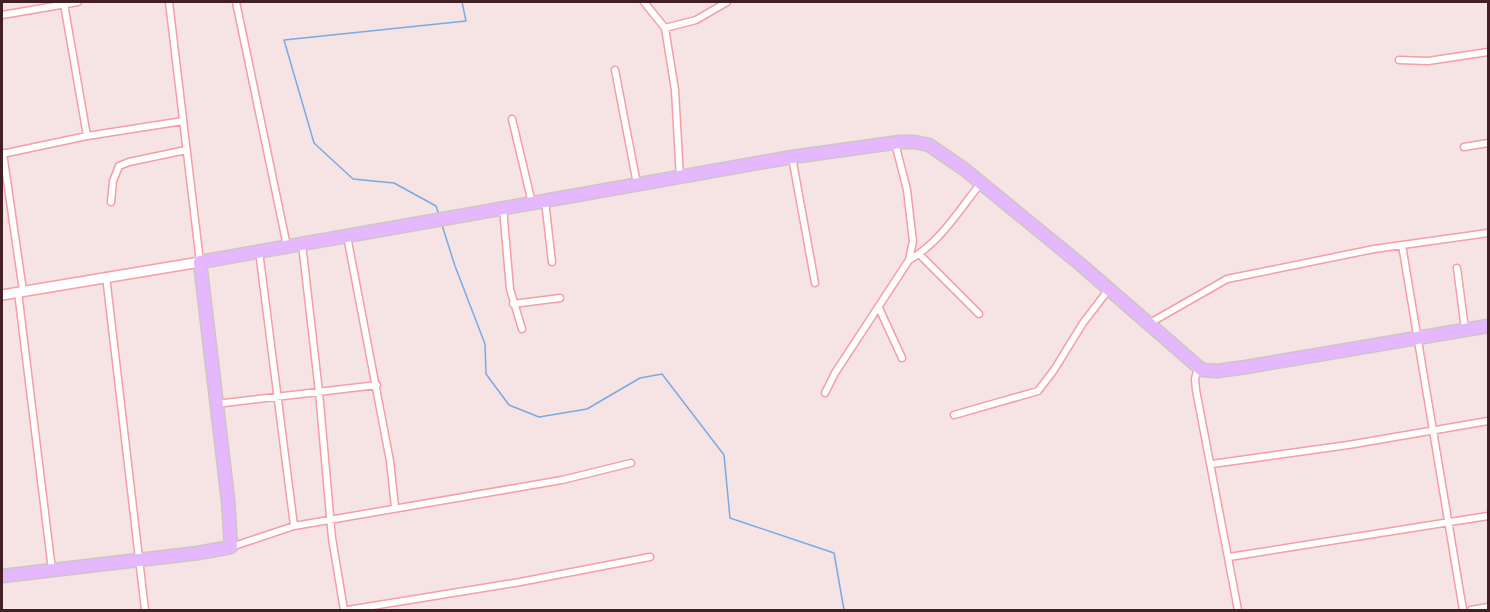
<svg xmlns="http://www.w3.org/2000/svg" width="1490" height="612" font-family="'IBM Plex Sans',sans-serif">
<rect width="100%" height="100%" fill="#f6e3e4"/>
<g fill="none" stroke-linecap="round" stroke-linejoin="round">
<path stroke="#7aaae5" stroke-width="1.5" d="M439,215l-3,-9 -42,-23 -41,-4 -39,-36 -30,-103 182,-19 -4,-19
M442,225l13,41 30,78 1,30 23,31 30,12 48,-8 53,-31 22,-4 62,81 6,63 104,35 10,57"/>
<g stroke="#f69da5" stroke-width="9">
<path id="street" d="M169,2l31,260
M236,2l51,244
M644,2l21,26 10,62 5,88
M64,4l23,132
M2,15l76,-13
M665,28l31,-8 31,-18
M1399,60l29,1 60,-9
M615,70l22,114
M512,119l20,84
M895,143l12,47 5,43 1,8 -4,19
M1464,147l24,-4
M3,153l20,138
M2,154l85,-18 96,-15
M792,157l23,126
M545,201l7,61
M111,202l2,-21 6,-15 10,-4 57,-12
M503,208l7,81 12,40
M347,236l43,225 5,46
M302,244l17,148 13,146 12,72
M1402,245l61,365
M259,251l35,275
M919,254l60,60
M1457,268l8,61
M106,276l39,334
M18,292l34,278
M513,304l47,-6
M879,308l23,50
M1150,323l77,-44 147,-30 114,-16
M1198,367l-3,12 1,11 42,220
M825,393l10,-20 74,-113c31,-17 50,-50 72,-77
M216,404l161,-19
M954,415l84,-24 16,-21 29,-47 26,-34
M1212,464l136,-19 140,-24
M231,547l63,-21 268,-46 69,-17
M1229,557l259,-41
M348,610l172,-28 130,-25
M1471,610l17,-3"/>
</g>
<g stroke="#f69da5" stroke-width="12">
<path id="secondary" d="M2,295l198,-33"/>
</g>
<g stroke="#cec5c6" stroke-width="15">
<path id="highway" d="M2,576l196,-23 33,-6 -3,-47 -28,-238 592,-105 108,-15h15l14,3 35,24 116,95 122,106 15,1 29,-4 242,-41"/>
</g>
<use href="#street" stroke="#fff" stroke-width="6"/>
<use href="#secondary" stroke="#fff" stroke-width="9"/>
<use href="#highway" stroke="#e5b7fc" stroke-width="12"/>
</g>
<rect width="1490" height="612" fill="none" stroke="#421f23" stroke-width="6"/>
</svg>
